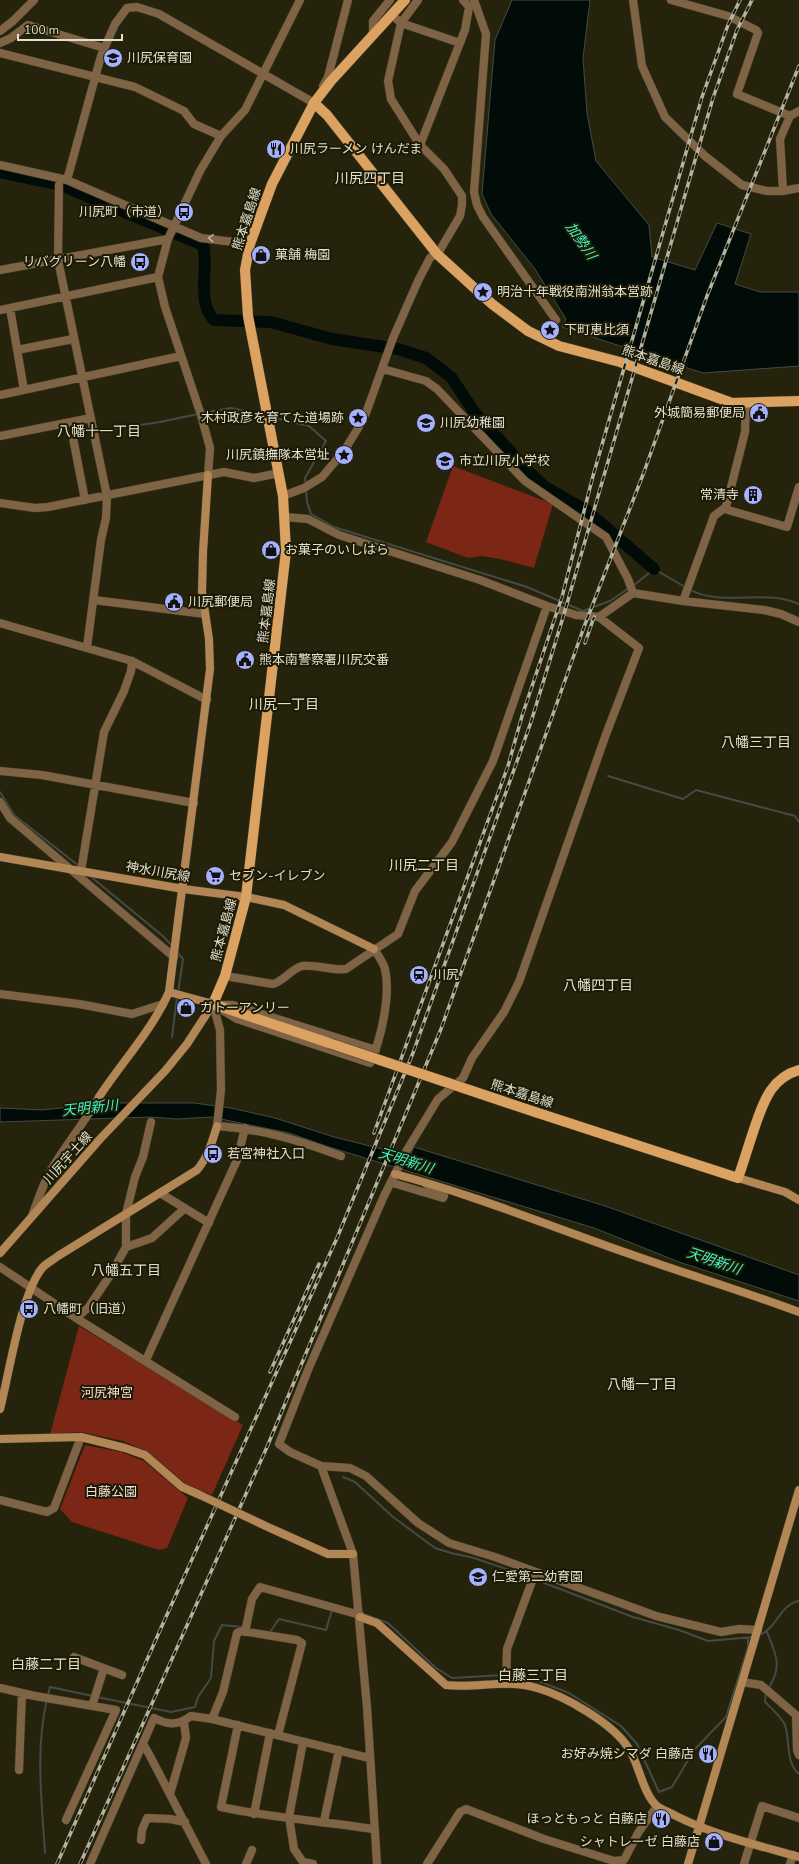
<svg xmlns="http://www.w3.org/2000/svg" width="799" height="1864" font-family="'Nunito Sans','Noto Sans JP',sans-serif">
<rect width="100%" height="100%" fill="#26230c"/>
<path fill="#7c2616" d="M453,466l100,38 -19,64 -34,-9 -18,-3 -14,2 -42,-16z
M79,1326l164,99 -31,70 -26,-11 -38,-32 -25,-11 -42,-9 -31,2z
M85,1445l36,7 23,9 44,37 -21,50 -8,2 -87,-28 -12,-13z"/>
<path fill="#010c08" stroke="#444b44" d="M512,0h78l-7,58 4,55 9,48 53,64 3,32 43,13 22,-47 34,11 -16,50 25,8h39v74l-96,7 -141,-46 4,-8 -31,-50 -44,-55 -9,-20 13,-154z
M104,1103h90l37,5 44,10 59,19 76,19 4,-9 191,59 194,69v26l-120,-39 -85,-34 -265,-81 -40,-14 -78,-16 -34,2 -27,-2 -150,5v-14l43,2z"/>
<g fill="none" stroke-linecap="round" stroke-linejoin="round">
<path stroke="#444b44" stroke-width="2" d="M203,413l28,-5 32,7
M271,417l38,9 17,15 -21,37 1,6
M113,429l47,-7 38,-8
M306,490l1,12 4,12 23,13 193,60 56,24 27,-10 19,-13
M633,586l21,-17 31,18
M689,589c33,19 77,-1 110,15
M608,776l75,23 13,-9 99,26 4,6
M0,792l14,23 65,51
M90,876l74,61 9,10
M177,952l6,7 -5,34
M172,1037l5,-40
M343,1477l12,5 38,35 42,31 16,5 23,5 56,19
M534,1579l99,38 46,13 29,11 45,-4
M361,1613l27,10 48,45 16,10 53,-3
M270,1632l9,-13 47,11 6,-20
M767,1632c9,22 16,35 1,57
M759,1635c17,-5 21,-31 40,-34
M509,1675l32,7 28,11 52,33 16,18 22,48 13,-5 22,-37 32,-33 22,-70v-9
M766,1692l-1,10c6,6 14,13 19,21 7,12 0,39 15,51
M48,1695l2,-8 43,9
M97,1697l74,15 24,-5 3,-10 13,-19 3,-37 8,-16 20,2
M45,1853c-3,-50 -10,-103 2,-154"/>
<path stroke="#010c08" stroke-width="12" d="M0,172l61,13 142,60c6,23 -7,57 11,75l57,2 61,17 66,10 28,9 25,19 24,36 52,57 18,17 42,24 67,58"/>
<g stroke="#403d27" stroke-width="9">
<path id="street" d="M418,0l-17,23 59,20
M474,0l12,34 -12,158 3,13 6,12 73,103
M633,0l9,66 23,51 40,39 37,29 25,6h16
M671,0l57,16 28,14 2,3 -21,61 53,22
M0,31l13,-10 21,-21
M373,34v-13l17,-21
M0,43l11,-5 17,-13 76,23
M0,53l135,34 49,24 10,13 27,12
M323,86l5,-9 20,-77
M799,111l-9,5 -10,23 3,52 16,-3
M420,145l45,-115 4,-23 -6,-7
M0,165l67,15 134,58 49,6
M67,180l34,-124 14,-32 12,-16 10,-1 22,7 155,89 3,-5
M59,185l-1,75 49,236 -1,22 -5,22 -14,107
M0,270l168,-31
M10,308l14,82
M0,310l158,-33
M17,350l56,-11
M383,369l43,12 11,8 88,92 81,56 22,42 5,14
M0,395l181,-39
M0,436l91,-18
M73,438l12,62
M208,475l2,-27 -9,-33 -36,-108 -7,-30 10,-38 32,-68 21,-35 24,-26 55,-110
M283,496l21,-8 18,-11 22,-26 13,-21 9,-17 27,-75 25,-57 12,-23 10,-8 20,-34 2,-11v-9l-18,-27 -24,-24 -29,-46 -3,-18 13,-58 -9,-8
M0,503l35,5 13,-1 176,-35 30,6 25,-5
M726,507l2,3 59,17 12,-40
M285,517l23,2 31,16 141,45 67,26 29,9 23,2 40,31 -34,89 -86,245 -15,30 -32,46 -9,20 -25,21 -31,51 -23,46 -76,174 -29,74 11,8 31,14 29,2 16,8 52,47 31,20 46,14 161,59 65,16 18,-3 19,1
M94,600l111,14
M683,601l31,-85 12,-9 19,-75 1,-29
M599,617l34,-24 50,8 81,9 17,4 18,8
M0,623l132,38 75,39
M0,771l42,4 152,28
M0,802l10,16 164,139
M81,871l23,-139 20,-41 7,-20 1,-10
M225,976l48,8c11,-3 18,-15 29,-18 15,-2 29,5 44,3l52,-35 17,-43 37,-49 41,-81 54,-155
M0,994l79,10 53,10 31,-10
M213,1004l7,26 1,60 -4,36c45,3 81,14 124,30
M222,1005h11l143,45
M222,1010l15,9 133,44c11,-23 21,-68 15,-94 -2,-7 -7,-14 -11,-20
M393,1183l50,15 1,-2 -18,-12
M160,1193l49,30
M32,1216c6,-16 11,-32 19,-46 15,-25 33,-47 48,-73
M126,1247l26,-9 33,-30
M0,1267l76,51 159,99
M76,1318l12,-10 23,-34 15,-27v-33l9,-37 8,-20 8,-35
M146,1360l91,-200 8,-32
M321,1466l32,88 14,153 10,157
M0,1500l47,12 7,-4 27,-71
M245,1632l7,-33 8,-12 100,28
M74,1657l48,18
M742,1682l19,3 35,30 1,35 2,5
M506,1684l1,-35 28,-76
M0,1688l35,8 81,14 -50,110
M92,1706l12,-38
M212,1719l11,-27 14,-59 5,-2 55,9 5,3 -24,92
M238,1725l-17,82c50,11 102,14 152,22
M303,1742l-14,75 5,32 9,13 10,2
M143,1744l6,10 57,110
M19,1770l3,-77
M170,1794l16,-56 -2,-16
M254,1814l16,-81
M324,1821l15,-71
M141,1840l1,-10 5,-12 23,1 15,3
M90,1864l64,-146c14,7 24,8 37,-2l21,3 157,39
M246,1864l6,-14
M427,1864l33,-52 6,-3 78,30 70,22 10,-1 14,-27 19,-27
M744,1864l18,-58 37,12
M790,1864l3,-9"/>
</g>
<g stroke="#403d27" stroke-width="9">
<path id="secondary" d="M0,857l183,32 63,8 38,8 90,44
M99,1097c23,-35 53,-67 70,-105l41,-323 -1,-30 -7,-47 1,-40 5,-77
M395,1174c80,21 157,53 235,80 56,20 113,37 169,58
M738,1178l47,14 14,8
M0,1253l100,-114 65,-68 22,-27 26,-40 -44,-12
M0,1409c9,-34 21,-117 43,-142 4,-4 10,-7 15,-11l139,-86c11,-13 15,-28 20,-44
M0,1439l81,-2 44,11 20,7 37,32 18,8
M270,1528l58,26h25
M360,1617l17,6 69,62c30,4 61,-7 91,3 28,8 77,36 92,61 10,15 14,45 28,57 5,4 13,6 19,10 38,19 81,29 123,41
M688,1864l111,-374"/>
</g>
<g stroke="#403d27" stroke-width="11">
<path id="primary" d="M314,103l13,12 110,139 55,50 36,27 31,15 61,16 112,41 67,-2
M329,1043l-116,-39 12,-28 21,-79 40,-346 -3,-55 -35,-180 -3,-46 5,-26 22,-60 42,-81 17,-22 74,-81
M535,1112l203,66c9,-24 20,-69 33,-88 7,-10 17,-17 28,-20"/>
</g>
<use href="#street" stroke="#7f6345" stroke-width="8"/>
<use href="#secondary" stroke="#b38656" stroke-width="8"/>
<use href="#primary" stroke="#dca262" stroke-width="10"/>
<g stroke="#b4b2a1" stroke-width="3.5">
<path id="rail" d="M585,643l9,-26
M374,1133l134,-367 14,-50 40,-119 31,-121 109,-379 26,-72 12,-25
M270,1372l49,-108
M57,1864l104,-236 176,-390 76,-185 118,-331 33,-108 149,-516 24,-68 15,-30
M80,1864l187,-417 174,-418 143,-402 60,-155 63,-176 92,-230"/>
</g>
<use href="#rail" stroke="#1d1a04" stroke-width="2" stroke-dasharray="6" stroke-linecap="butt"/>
<g stroke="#403d27" stroke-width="9" stroke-linecap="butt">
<path id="secondary-bridge" d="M200,1495l70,33"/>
</g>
<g stroke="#403d27" stroke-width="11" stroke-linecap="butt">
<path id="primary-bridge" d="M329,1043l206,69"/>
</g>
<use href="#secondary-bridge" stroke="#b38656" stroke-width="8"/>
<use href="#primary-bridge" stroke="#dca262" stroke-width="10"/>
</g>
<defs><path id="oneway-chevron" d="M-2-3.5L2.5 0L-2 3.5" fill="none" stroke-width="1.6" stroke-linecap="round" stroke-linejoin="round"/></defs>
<use stroke="#beb49f" href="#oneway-chevron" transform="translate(211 238) rotate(-176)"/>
<defs>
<g id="school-disc" transform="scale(1)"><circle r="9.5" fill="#a5b1fc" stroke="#1d1a04"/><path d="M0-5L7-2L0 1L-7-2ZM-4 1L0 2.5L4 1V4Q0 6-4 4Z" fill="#111"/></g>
<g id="restaurant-disc" transform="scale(1)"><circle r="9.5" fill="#a5b1fc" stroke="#1d1a04"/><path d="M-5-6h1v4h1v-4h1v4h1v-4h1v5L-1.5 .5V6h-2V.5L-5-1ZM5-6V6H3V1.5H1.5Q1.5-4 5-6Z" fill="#111"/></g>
<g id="bus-disc" transform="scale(1)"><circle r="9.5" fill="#a5b1fc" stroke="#1d1a04"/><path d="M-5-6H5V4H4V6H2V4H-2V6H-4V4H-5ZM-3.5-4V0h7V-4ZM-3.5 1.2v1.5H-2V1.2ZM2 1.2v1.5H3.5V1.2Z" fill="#111"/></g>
<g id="shop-disc" transform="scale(1)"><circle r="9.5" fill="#a5b1fc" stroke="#1d1a04"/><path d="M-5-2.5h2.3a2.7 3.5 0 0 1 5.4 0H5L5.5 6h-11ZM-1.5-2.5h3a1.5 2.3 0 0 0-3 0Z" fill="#111"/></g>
<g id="sight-disc" transform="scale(1)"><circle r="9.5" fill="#a5b1fc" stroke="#1d1a04"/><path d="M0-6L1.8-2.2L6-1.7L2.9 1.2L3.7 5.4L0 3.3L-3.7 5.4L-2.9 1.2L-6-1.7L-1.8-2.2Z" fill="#111"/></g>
<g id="civic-disc" transform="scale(1)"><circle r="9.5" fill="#a5b1fc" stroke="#1d1a04"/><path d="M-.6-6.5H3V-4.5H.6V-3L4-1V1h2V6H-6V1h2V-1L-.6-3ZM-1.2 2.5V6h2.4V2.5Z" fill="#111"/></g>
<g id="building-disc" transform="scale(1)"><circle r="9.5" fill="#a5b1fc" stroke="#1d1a04"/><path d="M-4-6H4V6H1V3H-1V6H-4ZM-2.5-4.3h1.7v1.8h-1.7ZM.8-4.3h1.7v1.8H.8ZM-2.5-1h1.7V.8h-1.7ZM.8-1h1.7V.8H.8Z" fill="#111"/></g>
<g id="supermarket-disc" transform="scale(1)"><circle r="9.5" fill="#a5b1fc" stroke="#1d1a04"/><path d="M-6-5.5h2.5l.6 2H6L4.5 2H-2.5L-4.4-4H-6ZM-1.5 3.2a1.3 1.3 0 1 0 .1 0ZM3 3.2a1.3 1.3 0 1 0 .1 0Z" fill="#111"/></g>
<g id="station-disc" transform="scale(1)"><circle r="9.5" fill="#a5b1fc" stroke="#1d1a04"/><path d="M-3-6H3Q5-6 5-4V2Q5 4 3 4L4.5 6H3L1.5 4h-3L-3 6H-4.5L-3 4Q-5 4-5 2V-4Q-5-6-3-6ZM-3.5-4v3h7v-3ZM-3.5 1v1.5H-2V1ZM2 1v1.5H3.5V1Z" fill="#111"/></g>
</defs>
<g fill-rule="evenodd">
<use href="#school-disc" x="113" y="58"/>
<use href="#restaurant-disc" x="276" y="149"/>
<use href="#bus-disc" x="184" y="212"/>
<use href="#shop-disc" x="261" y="255"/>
<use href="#bus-disc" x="140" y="262"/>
<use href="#sight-disc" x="483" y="292"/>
<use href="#sight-disc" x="550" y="330"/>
<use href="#civic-disc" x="759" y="413"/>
<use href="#sight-disc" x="358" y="418"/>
<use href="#school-disc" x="426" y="423"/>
<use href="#sight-disc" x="344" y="455"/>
<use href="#school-disc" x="445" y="461"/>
<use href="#building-disc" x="753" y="495"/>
<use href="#shop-disc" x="271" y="550"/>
<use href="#civic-disc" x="174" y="602"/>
<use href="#civic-disc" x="245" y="660"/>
<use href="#supermarket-disc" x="215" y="876"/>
<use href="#station-disc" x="419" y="975"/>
<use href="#shop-disc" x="186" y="1008"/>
<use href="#bus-disc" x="213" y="1154"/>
<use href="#bus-disc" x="29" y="1309"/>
<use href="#school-disc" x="478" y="1577"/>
<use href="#restaurant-disc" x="708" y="1754"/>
<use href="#restaurant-disc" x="661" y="1819"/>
<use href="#shop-disc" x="714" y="1842"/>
</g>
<g text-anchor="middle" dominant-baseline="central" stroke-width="4" stroke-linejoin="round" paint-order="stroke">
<g font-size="13" fill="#e0dfd0" stroke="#1d1a04" text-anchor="start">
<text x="127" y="58">川尻保育園</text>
<text x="290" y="149">川尻ラーメン けんだま</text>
<text x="170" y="212" text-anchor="end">川尻町（市道）</text>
<text x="275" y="255">菓舗 梅園</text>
<text x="126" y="262" text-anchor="end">リバグリーン八幡</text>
<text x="497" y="292">明治十年戦役南洲翁本営跡</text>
<text x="564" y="330">下町恵比須</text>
<text x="745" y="413" text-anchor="end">外城簡易郵便局</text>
<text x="344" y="418" text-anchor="end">木村政彦を育てた道場跡</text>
<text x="440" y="423">川尻幼稚園</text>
<text x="330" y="455" text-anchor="end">川尻鎮撫隊本営址</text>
<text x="459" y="461">市立川尻小学校</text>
<text x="739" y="495" text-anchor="end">常清寺</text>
<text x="285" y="550">お菓子のいしはら</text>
<text x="188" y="602">川尻郵便局</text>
<text x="259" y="660">熊本南警察署川尻交番</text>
<text x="229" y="876">セブン-イレブン</text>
<text x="433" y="975">川尻</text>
<text x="200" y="1008">ガトーアンリー</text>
<text x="227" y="1154">若宮神社入口</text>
<text x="43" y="1309">八幡町（旧道）</text>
<text x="492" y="1577">仁愛第二幼育園</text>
<text x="694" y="1754" text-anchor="end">お好み焼シマダ 白藤店</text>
<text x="647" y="1819" text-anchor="end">ほっともっと 白藤店</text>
<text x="700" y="1842" text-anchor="end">シャトレーゼ 白藤店</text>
</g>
<g font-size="13" fill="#e0dfd0" stroke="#1d1a04">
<text transform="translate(247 219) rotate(-72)">熊本嘉島線</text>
<text transform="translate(653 360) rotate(19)">熊本嘉島線</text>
<text transform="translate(267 611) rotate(-83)">熊本嘉島線</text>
<text transform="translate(158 872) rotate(10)">神水川尻線</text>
<text transform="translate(224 930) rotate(-75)">熊本嘉島線</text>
<text transform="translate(522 1094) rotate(18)">熊本嘉島線</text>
<text transform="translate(68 1158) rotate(-48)">川尻宇土線</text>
</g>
<g font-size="13" fill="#f6dbd5" stroke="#1d1a04">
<text x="107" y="1393">河尻神宮</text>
<text x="111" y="1492">白藤公園</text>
</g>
<g font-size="14" fill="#e0dfd0" stroke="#1d1a04">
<text x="370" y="178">川尻四丁目</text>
<text x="99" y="431">八幡十一丁目</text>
<text x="284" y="704">川尻一丁目</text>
<text x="756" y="742">八幡三丁目</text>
<text x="424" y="865">川尻二丁目</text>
<text x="598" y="985">八幡四丁目</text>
<text x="126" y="1270">八幡五丁目</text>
<text x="642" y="1384">八幡一丁目</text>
<text x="46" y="1664">白藤二丁目</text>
<text x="533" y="1675">白藤三丁目</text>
</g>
<g font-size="14" font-style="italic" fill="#3ff4c7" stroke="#1d1a04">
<text transform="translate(581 241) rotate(55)">加勢川</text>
<text transform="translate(90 1108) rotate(-6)">天明新川</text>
<text transform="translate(406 1161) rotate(17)">天明新川</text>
<text transform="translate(714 1261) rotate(19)">天明新川</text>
</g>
</g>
<path d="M18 34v6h104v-6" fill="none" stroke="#e0dfd0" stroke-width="2"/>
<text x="24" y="34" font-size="12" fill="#e0dfd0" stroke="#1d1a04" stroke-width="3" paint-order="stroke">100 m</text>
</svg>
